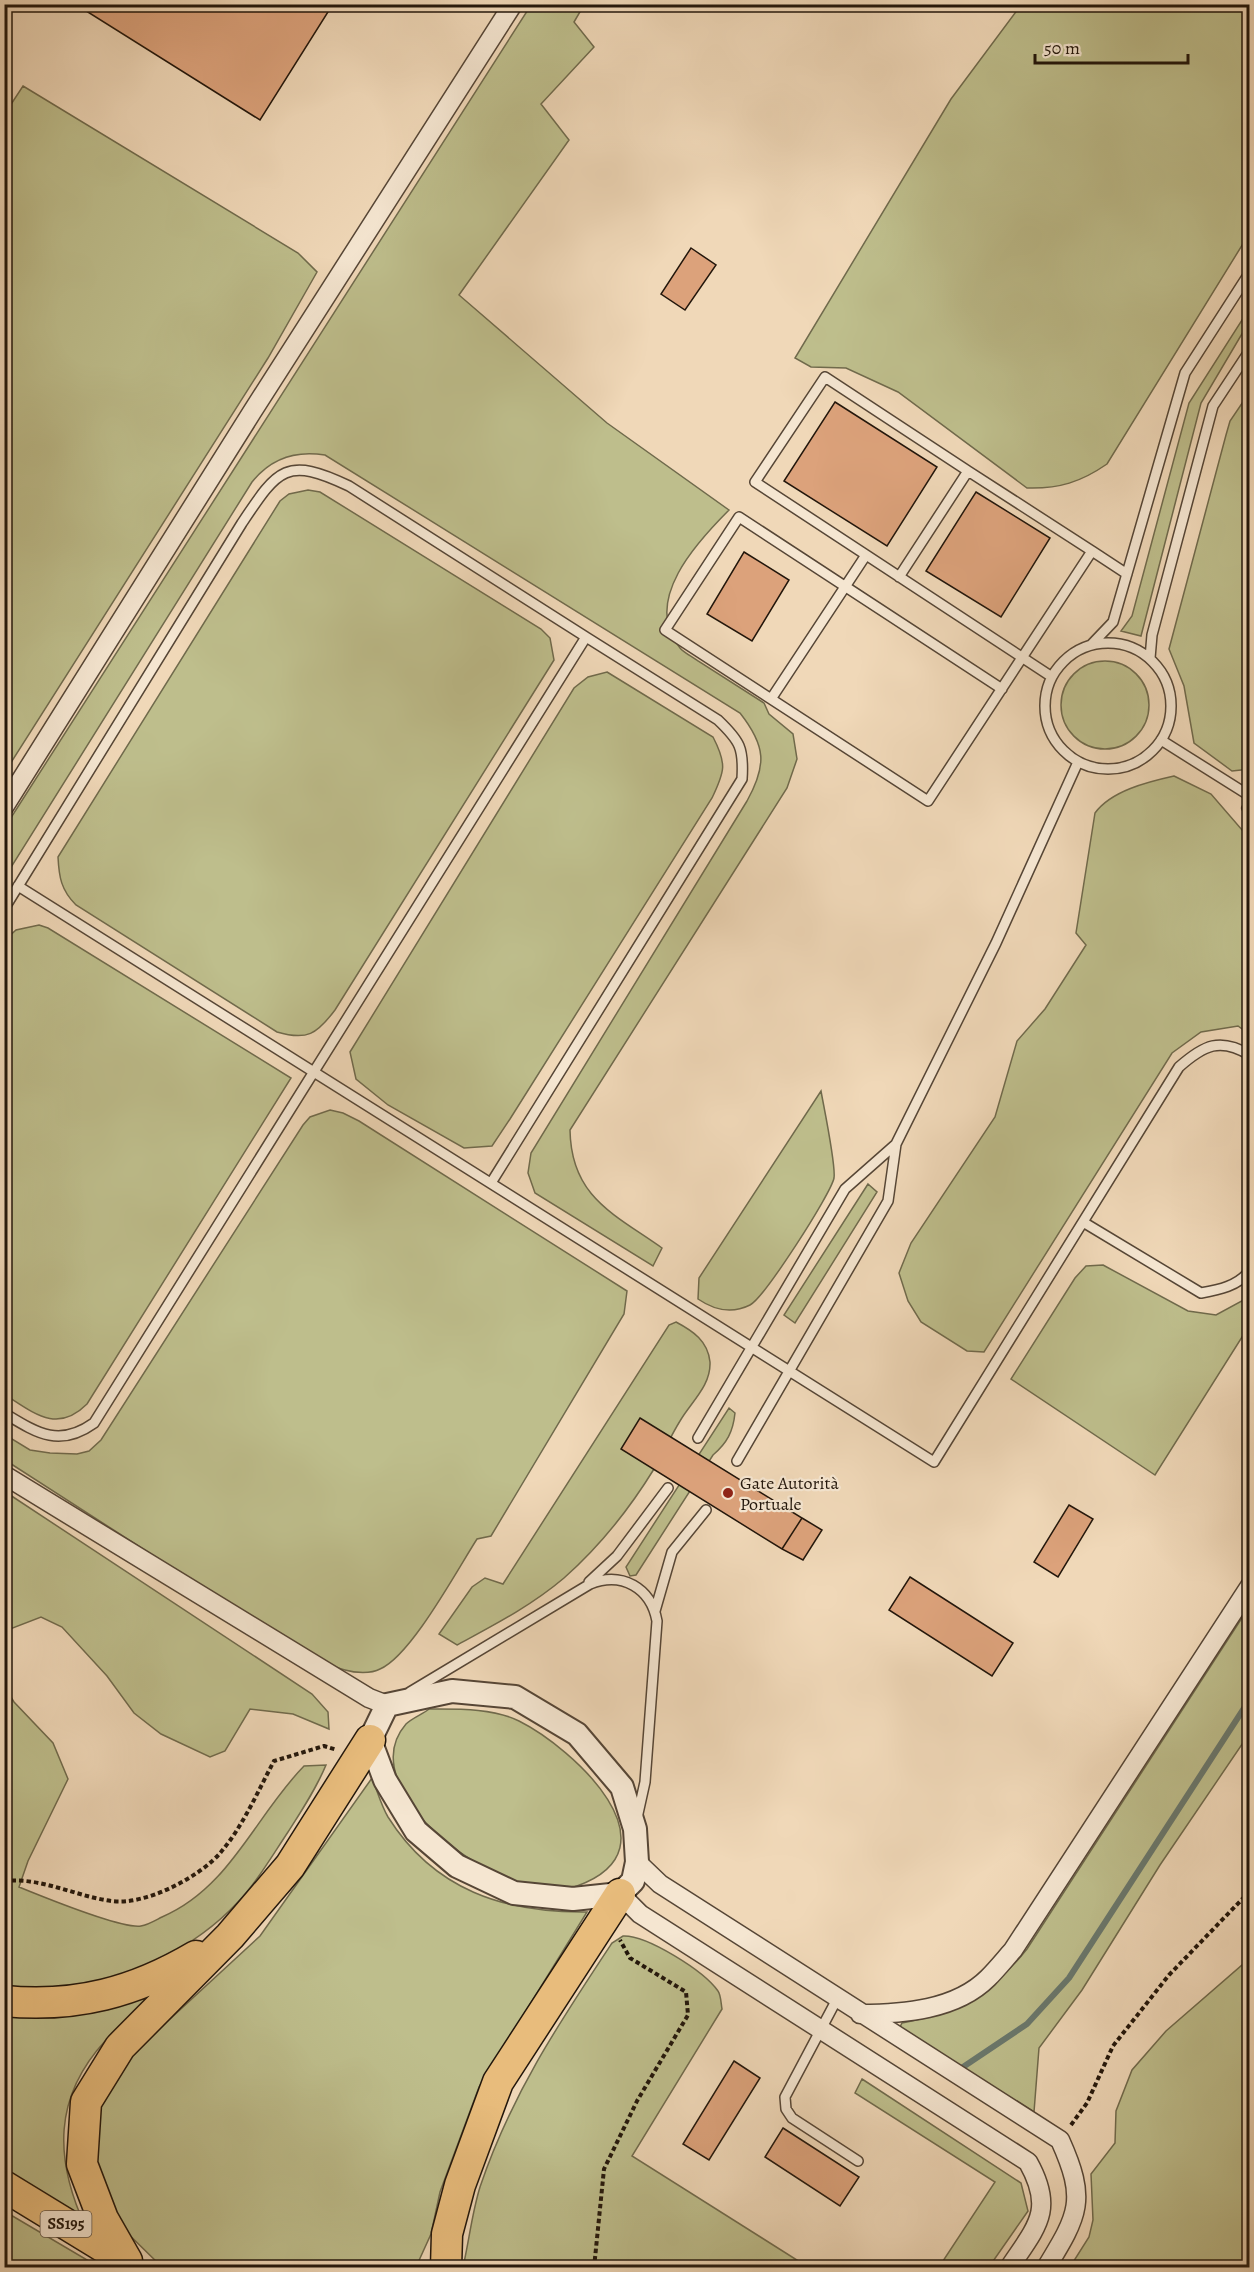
<svg xmlns="http://www.w3.org/2000/svg" width="1254" height="2272" font-family="Alegreya,serif">
<rect width="100%" height="100%" fill="#f0d8b8"/>
<filter id="stains"><feTurbulence type="fractalNoise" baseFrequency=".00333" numOctaves="4"/><feColorMatrix values="0 0 0 0 .2 0 0 0 0 .09 0 0 0 0 .02 0 0 0 .5 -.17"/></filter>
<radialGradient id="worn" r=".72"><stop offset=".6" stop-color="#630" stop-opacity="0"/><stop offset="1" stop-color="#630" stop-opacity=".3"/></radialGradient>
<path fill="#bebe8c" stroke="#706a4c" stroke-width="1.5" d="M531,5h53l-10,17 20,25 -53,57 28,36 -110,155 148,128 122,87c-31,31 -88,91 -49,138 4,5 13,9 18,13 22,14 44,28 66,42l5,11 24,20 4,25 -10,29 -217,342c1,67 44,84 92,118l-9,18 -118,-73 -7,-20 3,-20 216,-352c20,-36 19,-55 -7,-88l-415,-258c-30,-5 -54,3 -73,27l-247,395v-50z
M1021,5h228v229l-142,230c-26,18 -48,25 -80,24l-129,-96 -52,-24 -35,-1 -16,-9 156,-259z
M23,86l275,167 19,19 -49,86 -263,414 -1,-657z
M1249,309v13l-48,81 -60,233 -20,-5 11,-15 57,-213z
M1249,393l1,376 -18,2 -38,-28 -10,-57 -15,-37 57,-214 4,-14z
M308,490l12,2 221,137 9,9 4,22 -219,350c-18,24 -28,31 -58,22l-201,-127c-15,-15 -17,-28 -18,-48l222,-356 9,-7z
M1061 705a44 44 0 1 1 88 0a44 44 0 1 1-88 0Z
M607,672l106,65c14,27 12,34 -1,61l-202,321 -18,27 -28,2 -76,-43 -32,-26 -6,-27 224,-364 14,-11z
M1174,776l37,18 38,44v196l-11,-8 -37,6 -29,21 -188,299 -17,-1 -46,-29 -13,-21 -9,-28 12,-30 84,-126 22,-76 28,-32 41,-64 -10,-12 19,-120c16,-22 52,-31 79,-37z
M39,925l9,3 243,150 -204,326c-30,30 -53,9 -83,-10l1,-454 11,-10z
M821,1091c3,17 15,74 13,87 -3,16 -70,120 -84,127 -18,9 -36,5 -52,-6l1,-21z
M330,1110l13,3 16,8 268,170 -3,23 -133,222 -14,3c-20,31 -66,117 -97,130 -9,5 -25,4 -35,1 -30,-7 -87,-47 -115,-65 -75,-49 -150,-97 -225,-145l-1,-26 26,16 20,3 27,1 12,-3 12,-11 202,-315 7,-8z
M868,1184l9,8 -82,131 -11,-8z
M1103,1265l85,46 28,4 33,-18v29l-94,149 -144,-96 64,-101 11,-12z
M676,1322c17,9 32,19 34,40 1,24 -19,40 -30,59 -10,16 -17,33 -26,48 -24,39 -55,78 -90,109 -33,28 -70,47 -107,67l-18,-11 33,-47 13,-9 18,6 166,-259z
M729,1408l6,5c-2,19 -8,30 -22,42l-77,120 -6,1 -4,-9z
M4,1491l308,203 16,18 1,17 -36,-15 -43,-5 -25,42 -15,6 -49,-23 -27,-21 -27,-37 -45,-49 -21,-10 -36,14z
M1249,1607v127l-89,131 -78,125 -43,58 -5,64 -135,-83 3,-6c58,-11 88,-28 125,-74z
M4,1686l10,16 39,41 15,36 -40,82 -9,26c22,9 103,42 122,39 7,-1 15,-6 21,-9 68,-29 93,-101 142,-151l22,-1c-10,24 -24,45 -38,67 -16,24 -31,50 -51,71 -39,42 -110,80 -169,85 -21,1 -42,0 -63,-2z
M429,1709c29,0 64,-1 90,12 54,27 163,127 58,165 -68,25 -230,-94 -171,-162 6,-6 17,-10 23,-15z
M372,1778c5,12 9,27 16,39 46,73 116,96 199,95l-108,175 -39,105 -9,42 -15,33h-254l-50,-49 -17,-47v-61l24,-44 141,-130z
M623,1936c24,-1 81,35 95,55 3,4 3,13 4,18l-90,147 176,111h-345c6,-26 9,-54 17,-80 31,-92 79,-164 132,-244z
M1249,1959v308h-179l19,-30 4,-17 -2,-46 24,-31 1,-32 16,-41 34,-39z
M161,1991c-18,16 -39,31 -55,49 -53,57 -52,119 -20,188l-81,-55 -1,-158c56,6 104,-10 157,-24z
M862,2079l159,104 7,28 -39,56h-50l56,-85 -140,-89z
M4,2211l95,56h-94z"/>
<g fill="none" stroke-linecap="round" stroke-linejoin="round">
<path stroke="#6a786d" stroke-width="6" d="M963,2067l64,-43 42,-46 181,-279"/>
</g>
<path fill="#dca27b" stroke="#22160b" stroke-width="1.5" d="M75,4h258l-73,116z
M691,248l25,17 -31,45 -24,-16z
M835,402l102,65 -50,79 -103,-65z
M976,492l74,46 -49,79 -75,-46z
M744,552l45,28 -37,61 -45,-27z
M640,1418l162,100 -20,31 -161,-100z
M1069,1505l24,14 -35,58 -24,-15z
M802,1518l20,12 -19,30 -21,-11z
M910,1577l103,66 -21,33 -103,-66z
M734,2061l26,17 -51,82 -26,-16z
M783,2128l76,49 -19,29 -75,-49z"/>
<g fill="none" stroke-linecap="round" stroke-linejoin="round">
<g stroke="#564636" stroke-width="12">
<path id="service" d="M968,471l-143,-94 -70,105 297,195
M1092,551l35,23
M899,577l69,-106 124,80 -164,250 -263,-171 74,-113 263,172
M1045 706a63 63 0 1 1 126 0a63 63 0 1 1-126 0Z
M1091,645l22,-23 72,-249 65,-101
M1150,658l2,-23 61,-229 37,-56
M771,699l95,-144
M1161,740l89,56
M1250,804l-3,4 3,3
M18,886l916,576 245,-395c25,-22 41,-30 71,-12
M4,909l238,-386c36,-54 44,-67 107,-37l237,151 -492,786c-35,25 -57,10 -90,-10
M491,1183l251,-404c2,-31 -2,-38 -24,-59l-132,-83
M1083,1222l118,71c17,-3 38,-7 49,-23
M698,1438l147,-249 51,-45
M737,1461l151,-260 8,-57 100,-201 82,-181
M589,1582l28,-26 51,-68
M655,1611l17,-59 34,-42
M410,1692l180,-108c32,-13 61,4 67,37l-12,161 -8,36
M837,1999l-52,98 1,12 6,9 66,43"/>
</g>
<g stroke="#564636" stroke-width="21">
<path id="minor" d="M4,807l248,-395 261,-408
M4,1475l365,223 18,7
M637,1862l23,22 400,256c27,60 19,74 -14,128
M620,1894l20,20 388,248c27,48 9,64 -19,106
M860,2014c43,0 96,-4 128,-36 9,-9 17,-19 25,-28l237,-364"/>
</g>
<g stroke="#564636" stroke-width="26">
<path id="tertiary" d="M452,1691l63,6 62,37 45,53 13,42 2,33 -4,19 -13,13 -47,5 -59,-6 -57,-27 -41,-35 -31,-51 -15,-40 17,-35z"/>
</g>
<g stroke="#22160b" stroke-width="33">
<path id="trunk" d="M4,2001c72,7 131,-9 192,-45
M4,2186l121,74
M127,2261l-24,-42 -21,-55 4,-62 34,-55 110,-111 60,-70 80,-126
M446,2268l1,-34 13,-49 38,-103 122,-188"/>
</g>
<path stroke="#22160b" stroke-width="4" stroke-dasharray="4.5 3" stroke-linecap="butt" d="M4,1881c37,-4 71,15 107,20 34,5 89,-24 110,-49 22,-26 37,-61 53,-91l50,-15 13,4
M1071,2125l16,-22 26,-57 56,-71 81,-84
M594,2268l10,-99 33,-68 51,-86 -2,-23 -56,-34 -10,-18"/>
<use href="#service" stroke="#f5e6d1" stroke-width="9"/>
<use href="#minor" stroke="#f5e6d1" stroke-width="18"/>
<use href="#tertiary" stroke="#f5e6d1" stroke-width="22"/>
<use href="#trunk" stroke="#e8bc7c" stroke-width="30"/>
</g>
<circle fill="#8f2418" stroke="#f5e6d1" stroke-width="2" cx="728" cy="1493" r="6"/>
<g text-anchor="middle" dominant-baseline="central" stroke-width="4.5" stroke-linejoin="round" paint-order="stroke">
<rect fill="#f5e6d1" stroke="#615446" stroke-width="1.5" x="40.5" y="2211" width="51" height="26" rx="4.5"/>
<g font-size="16" font-weight="bold" fill="#22160b">
<text x="66" y="2224">SS195</text>
</g>
<g font-size="18" fill="#22160b" stroke="#f5e6d1" text-anchor="start">
<text x="740" y="1483">Gate Autorità<tspan x="740" dy="21">Portuale</tspan></text>
</g>
</g>
<rect width="1254" height="2272" fill="none" stroke="#f0d8b8" stroke-width="24"/>
<rect x="6" y="6" width="1242" height="2260" fill="none" stroke="#22160b" stroke-width="3"/>
<rect x="12" y="12" width="1230" height="2248" fill="none" stroke="#22160b" stroke-width="1.5"/>
<path d="M1035 54v9h153v-9" fill="none" stroke="#22160b" stroke-width="3"/>
<text x="1044" y="54" font-size="18" fill="#22160b" stroke="#f5e6d1" stroke-width="4.5" paint-order="stroke">50 m</text>
<rect width="100%" height="100%" filter="url(#stains)"/>
<rect width="100%" height="100%" fill="url(#worn)"/>
</svg>
